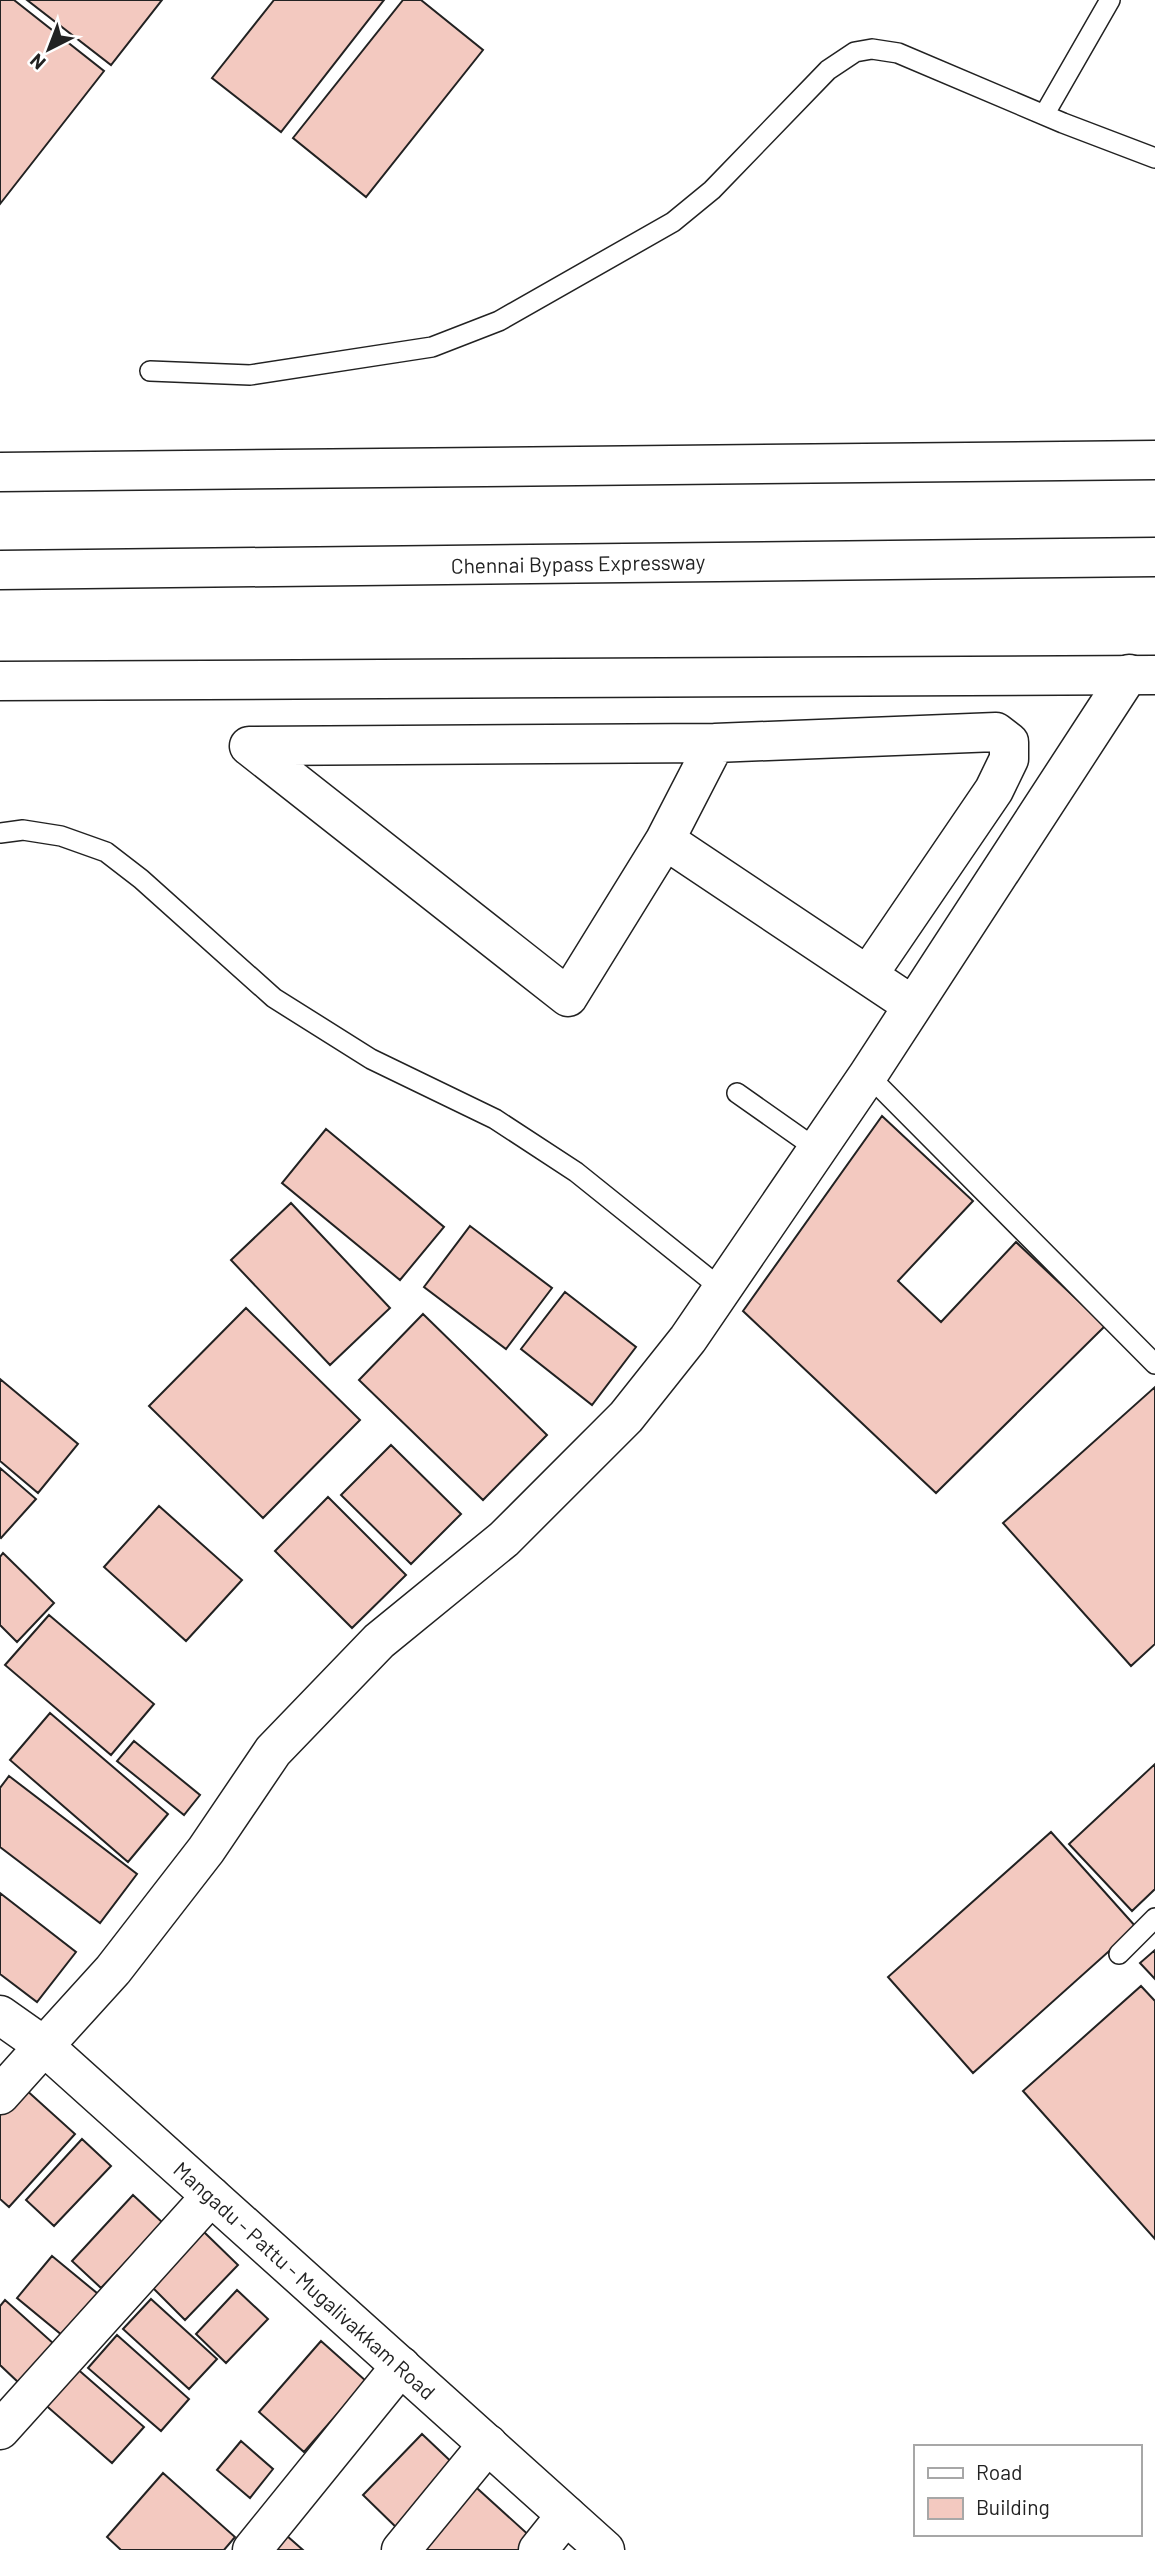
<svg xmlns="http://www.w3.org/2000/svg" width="1155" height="2550" font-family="Barlow,sans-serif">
<rect width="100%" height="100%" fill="#fff"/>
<path fill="#f3c9c0" stroke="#222" stroke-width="2" d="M0,0h14l90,71 -104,133z
M27,0h135l-51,65z
M274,0h110l-103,132 -69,-54z
M403,0h18l62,50 -117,147 -73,-59z
M882,1116l91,85 -75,80 43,41 75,-80 89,84 -169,167 -193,-182z
M326,1129l118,98 -44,53 -118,-97z
M291,1203l99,105 -60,57 -99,-105z
M470,1226l82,62 -46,61 -82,-62z
M565,1292l71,55 -44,58 -71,-56z
M246,1308l114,112 -97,98 -114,-112z
M423,1314l124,121 -64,65 -124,-120z
M0,1379l78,65 -40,49 -38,-32z
M1155,1387v257l-24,22 -128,-143z
M391,1445l70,69 -50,50 -70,-69z
M0,1468l36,31 -35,39 -1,-1z
M328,1497l78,78 -54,53 -77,-77z
M159,1506l83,74 -56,61 -82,-74z
M3,1553l51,50 -37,39 -17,-17v-68z
M49,1615l105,89 -43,51 -106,-90z
M50,1713l118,101 -40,48 -118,-102z
M134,1741l66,54 -16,20 -67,-54z
M1155,1764v125l-23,22 -63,-67z
M9,1776l128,98 -37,49 -100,-76v-59z
M1051,1832l85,95 -163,146 -85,-96z
M0,1893l76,59 -39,50 -37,-28z
M1155,1950v29l-15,-16z
M1141,1986l14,15v238l-132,-148z
M24,2088l51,46 -66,73 -9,-8v-84z
M82,2139l29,27 -57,60 -28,-26z
M133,2195l30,28 -62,65 -29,-27z
M204,2232l34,33 -53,55 -33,-33z
M52,2256l51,42 -35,42 -51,-42z
M237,2290l31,29 -42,44 -30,-29z
M151,2299l66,60 -28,30 -66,-60z
M5,2300l49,44 -35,39 -19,-18v-59z
M117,2335l72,64 -28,32 -73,-63z
M321,2341l45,40 -62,71 -45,-40z
M74,2366l70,61 -32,36 -70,-61z
M422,2434l38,36 -59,62 -38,-37z
M241,2441l32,28 -23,29 -33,-28z
M163,2473l72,64 -11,13h-103l-14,-13z
M468,2480l64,58 -11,12h-109z
M278,2528l25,22h-44z"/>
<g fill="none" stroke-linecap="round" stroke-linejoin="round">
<g stroke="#222" stroke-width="22">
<path id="service" d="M1044,115l66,-115
M150,371l100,4 182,-28 67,-26 174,-99 39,-32 116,-120 27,-18 17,-3 26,4 165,70 92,35
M0,833l23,-3 38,6 45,16 35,27 133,119 97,61 124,60 81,53 147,118
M868,1075l287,289
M737,1093l81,57
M1119,1954l36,-36"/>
</g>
<g stroke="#222" stroke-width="41">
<path id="minor" d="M715,743l281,-11 13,10v17l-15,31 -126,185
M249,746l466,-3 -50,97 247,165
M249,746l319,251 97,-157
M44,2046l69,-76 93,-120 67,-99 106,-110 125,-102 122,-122 62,-78 180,-264 261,-401
M0,2430l211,-234
M252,2550l149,-184
M401,2550l87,-106
M538,2550l28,-35"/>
</g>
<g stroke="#222" stroke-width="41">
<path id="tertiary" d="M0,681l1155,-6
M0,2015l44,31 561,504
M0,2095l44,-49"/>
</g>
<g stroke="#222" stroke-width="41">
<path id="trunk" d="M0,472l1155,-12
M0,570l1155,-13"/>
</g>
<use href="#service" stroke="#fff" stroke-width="19"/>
<use href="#minor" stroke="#fff" stroke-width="38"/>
<use href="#tertiary" stroke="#fff" stroke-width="38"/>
<use href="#trunk" stroke="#fff" stroke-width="38"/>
</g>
<g text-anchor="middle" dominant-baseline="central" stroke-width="5" stroke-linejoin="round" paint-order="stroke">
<g font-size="21" fill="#222" stroke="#fff">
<text transform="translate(578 563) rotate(-1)">Chennai Bypass Expressway</text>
<text transform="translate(305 2280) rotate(42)">Mangadu - Pattu - Mugalivakkam Road</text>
</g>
</g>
<rect x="914" y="2445" width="228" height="91" fill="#ffffff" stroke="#a7a7a7" stroke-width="2"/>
<rect x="928" y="2468" width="35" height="10" fill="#ffffff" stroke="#a7a7a7" stroke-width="2"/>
<text x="976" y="2480" font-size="21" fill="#222222">Road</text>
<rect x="928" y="2498" width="35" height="21" fill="#f3c9c0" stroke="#a7a7a7" stroke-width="2"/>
<text x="976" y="2515" font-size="21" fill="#222222">Building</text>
<g transform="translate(49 49) rotate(222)" stroke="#ffffff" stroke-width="5" paint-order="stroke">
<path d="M0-5L12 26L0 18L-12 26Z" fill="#222222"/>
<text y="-10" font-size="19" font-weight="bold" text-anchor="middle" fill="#222222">N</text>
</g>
</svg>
